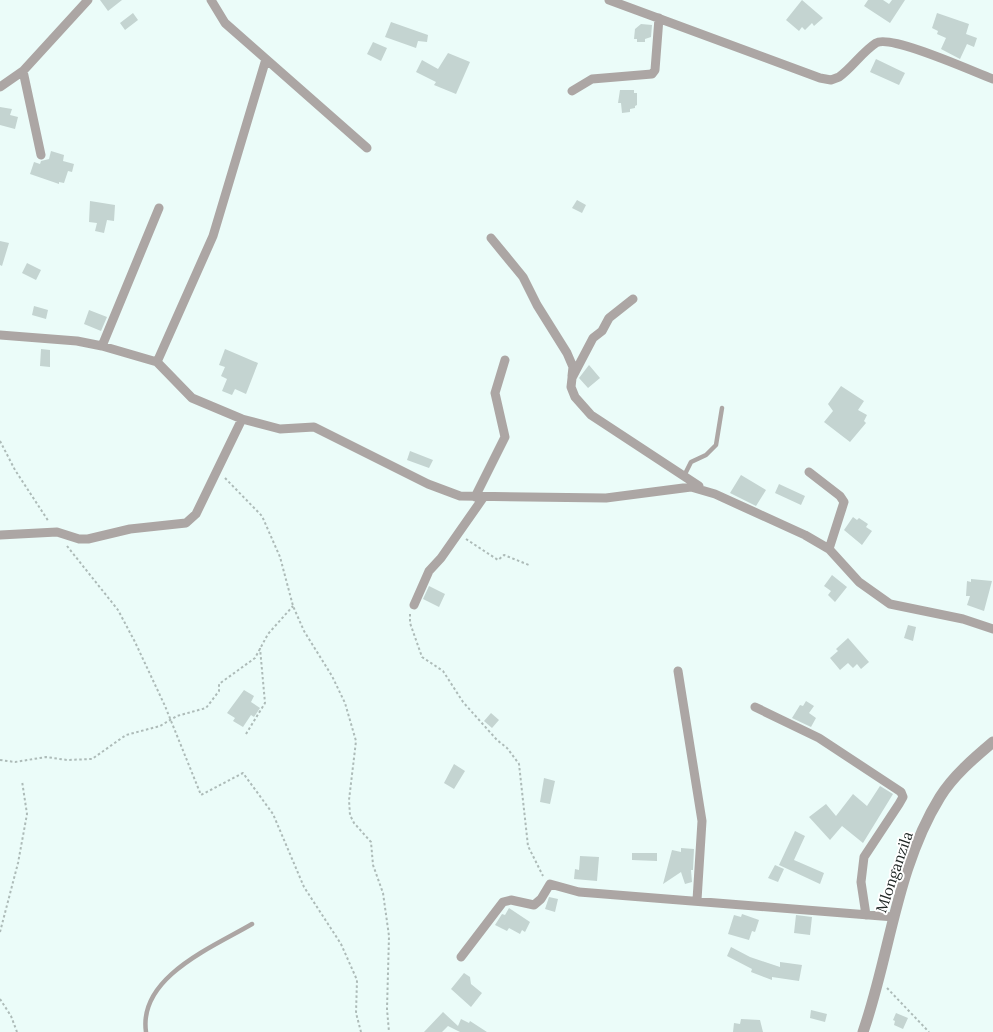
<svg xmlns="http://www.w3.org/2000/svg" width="993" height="1032" font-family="Lora,serif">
<rect width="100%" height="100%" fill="#ebfcf9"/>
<path fill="#c4d4d1" d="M100,0h22l-14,11z
M802,0l21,18 -9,8 -2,-3 -7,7 -3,-3 -3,4 -13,-11z
M868,0h15l6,4 3,-4h13l-15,23 -26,-17z
M133,13l5,7 -13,10 -5,-7z
M937,13l32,11 -3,10 11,4 -3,9 -7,-3 -7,15 -19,-10 5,-11 -9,-4 1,-3 -6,-3z
M391,22l37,13 -1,7 -9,-1 -2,7 -31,-11z
M641,24l11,1 -1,12 -6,2v3h-8v-3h-3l1,-10z
M373,42l14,6 -6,13 -14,-7z
M448,53l22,9 -14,32 -22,-9 2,-3 -20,-10 6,-12 16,9z
M876,59l29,14 -6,12 -29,-13z
M620,90h14v3h3v12l-2,1v2l-5,1v3l-8,1 -1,-10h-3z
M0,107l12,2 -2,6 8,2 -3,12 -15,-4z
M51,151l13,4 -1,6 11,3 -2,8 -4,-1 -4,12 -5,-1v2l-29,-10 4,-12 6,2 1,-3 8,-2z
M577,200l9,5 -4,8 -10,-5z
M90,201l25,4 -1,16 -7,-1 -3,13 -9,-2 2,-8 -8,-1z
M0,241l9,2 -7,23 -2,-1z
M27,263l14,7 -5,10 -14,-7z
M34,306l14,4 -2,9 -14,-4z
M89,310l18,7 -6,14 -17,-7z
M41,349l9,1v17l-10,-1z
M225,349l33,14 -12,31 -11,-5 -3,6 -10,-4 5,-12 -6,-3 4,-9 -6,-2z
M589,365l11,13 -12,10 -9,-10z
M841,386l23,15 -6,9 9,5 -3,6 2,2 -16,19 -26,-20 9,-11 -5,-7z
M410,451l23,9 -4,8 -22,-8z
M741,475l25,15 -10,16 -26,-13z
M779,484l26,12 -4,9 -26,-12z
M853,517l4,3 2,-2 9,6 -2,3 6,4 -10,14 -18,-15z
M832,575l15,12 -12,15 -7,-7 3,-4 -7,-5z
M971,579l21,2 -8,30 -17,-6 3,-9h-4l1,-15 4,1z
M429,586l16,8 -6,13 -16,-8z
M908,625l8,2 -3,14 -9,-3z
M848,638l21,24 -8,7 -4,-5 -4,4 -5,-5 -8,7 -10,-12 8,-7 -2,-2z
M244,690l10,6 -3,6 9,6 -6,9 -3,-2 -8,12 -10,-6 2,-3 -8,-5z
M806,701l8,5 -5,7 7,5 -5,9 -19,-9 8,-13 3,1z
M491,713l8,7 -7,8 -8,-7z
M454,764l11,7 -11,18 -10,-6z
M544,778l11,3 -5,23 -10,-2z
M880,786l13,8 -30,49 -21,-17 -12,14 -21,-23 17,-13 10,12 17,-22 14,12z
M795,831l10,5 -11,24 30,13 -4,11 -41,-19z
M681,848l13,1 -1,21h-2l1,12 -7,2 -4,-12 -18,12 9,-34 9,2z
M632,853h25v8l-25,-1z
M580,856l19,1 -2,24 -23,-2 1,-10 4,1z
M775,865l9,4 -6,13 -10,-4z
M549,897l9,2 -3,13 -10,-3z
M509,908l21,14 -5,10 -3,-2 -2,4 -11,-6 -2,3 -12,-6 7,-11 3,1z
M742,914l17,6 -4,12 -3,-1 -3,9 -21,-6 6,-19 7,2z
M796,915l16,2 -2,18 -16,-2z
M731,947l19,10 30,10v-5l22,3 -3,16 -27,-4v3l-21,-8 1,-3 -25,-13z
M464,973l6,4 1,7 11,9 -11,14 -20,-18z
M811,1010l16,4 -2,8 -15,-4z
M443,1012l15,14 3,-7 8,4 1,-2 17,11h-27l-12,-6 -6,6h-18z
M896,1013l12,5 -5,11 -9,-4 1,-4 -2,-1z
M741,1019l19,1 3,12h-30l1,-9 6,1z"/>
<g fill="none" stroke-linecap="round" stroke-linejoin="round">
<path stroke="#adbbb8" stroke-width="2" stroke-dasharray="2.5 2.5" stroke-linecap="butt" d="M0,441l15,29 34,52
M225,478l37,38 18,41 13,49 11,25 28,45 13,27 11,38 -7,59 1,15 4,8 17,19 2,23 10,28 6,43 -2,73 2,23
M466,539l32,21 6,-5 25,10
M67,546l51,64 17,32 30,64 36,89 42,-22 30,41 31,73 37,57 16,36 -1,33 5,19
M410,614v9l12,34 21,14 20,31 34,38 10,8 12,16 9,82 15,30
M246,734l19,-31 -5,-55
M0,760l15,2 31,-5 21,3 25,-1 34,-24 34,-9 17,-10 29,-8 13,-17v-7l36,-26 13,-24 25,-28
M0,932l18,-69 9,-49 -5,-33
M887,988l42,44
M0,999l11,17 6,16"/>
<path stroke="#aca6a4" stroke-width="4.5" d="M684,476l7,-14 15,-7 10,-10 6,-37
M146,1032c-8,-55 67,-85 106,-108"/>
<path stroke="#aca6a4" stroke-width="9" d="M211,0l14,23 142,125
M609,0l211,78 11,2 8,-3c13,-9 23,-25 37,-34 15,-9 98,29 117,36
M23,71l18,84
M0,87l23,-16 65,-71
M572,91l20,-12 60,-5 3,-4 4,-52
M491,238l32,39 14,28 30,48 6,14 -1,9
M633,299l-24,19 -7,13 -9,7 -21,40 -1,9 4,10 16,18 108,71
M0,335l77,6 25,5 55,16 35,36 50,21 38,10 34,-2 114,57 32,12 146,2 85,-11 24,7 90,41 24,14 30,33 31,22 73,15 30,10
M102,346l57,-138
M157,362l56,-126 53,-177
M809,472l31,24 4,6 -15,47
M475,497l30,-60 -10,-44 10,-33
M0,535l57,-3 22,7h9l42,-10 56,-6 10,-9 46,-95
M414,605l15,-34 12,-13 42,-60
M678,671l24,150 -5,79
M755,707l64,31 82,54 2,5 -4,7 -35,53 -3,25 5,33
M461,957l42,-55 8,-2 23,5 7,-6 9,-15 29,8 315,25"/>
<path stroke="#aca6a4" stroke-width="11" d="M863,1032c27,-77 33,-164 77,-235 13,-21 34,-39 53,-55"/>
</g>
<g text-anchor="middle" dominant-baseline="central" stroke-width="4" stroke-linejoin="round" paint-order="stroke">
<g font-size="15" fill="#212826" stroke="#fff">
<text transform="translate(894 872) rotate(-71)">Mlonganzila</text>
</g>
</g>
</svg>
